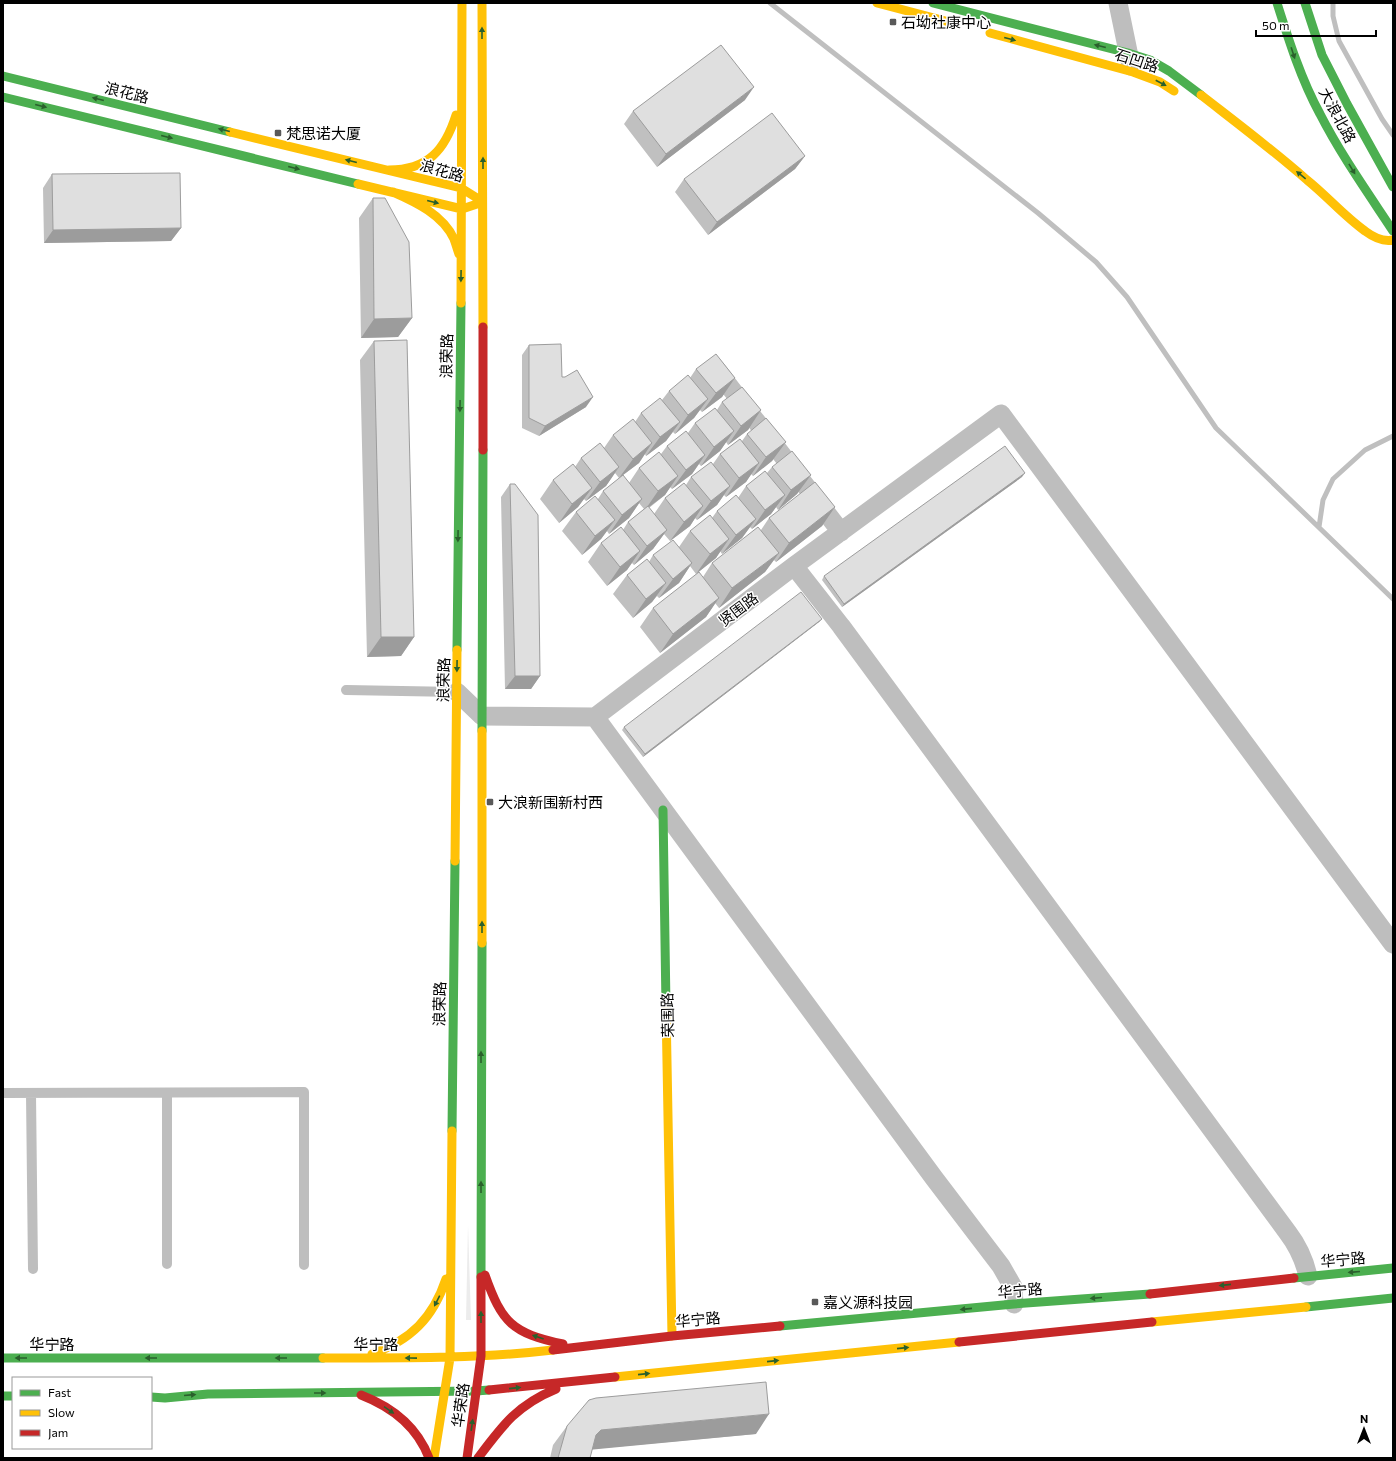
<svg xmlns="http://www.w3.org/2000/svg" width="1396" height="1461" font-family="Commissioner,'Noto Sans SC',sans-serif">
<rect width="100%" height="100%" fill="#fff"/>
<path fill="#ececec" d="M468,1225l3,95h-5z"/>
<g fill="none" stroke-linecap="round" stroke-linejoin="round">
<path stroke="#bfbfbf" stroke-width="5" d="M770,3l268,210 58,49 31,35 89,131 177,171
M1333,3v13l6,25 43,78 11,16
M1319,527l4,-27 10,-21 32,-29 28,-14"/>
<path stroke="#bebebe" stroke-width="10" d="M346,690l111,2
M3,1093l301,-1v173
M167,1093v171
M31,1094l2,175"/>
<path stroke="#bebebe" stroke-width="19" d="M1118,3l13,63
M716,369l125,163
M794,566l47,60 447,607c10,13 16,26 20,43
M457,692l25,24 113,1 199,-151 207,-152 392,530
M595,717l339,461 67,88 12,21 1,17"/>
<path stroke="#4caf50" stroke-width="9" d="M933,3l195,50 22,7 19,11 32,24
M1277,3c12,38 24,76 43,111 21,41 48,79 73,117
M1305,3l17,52 25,49 46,83
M3,76l227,56
M3,97l355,87
M457,650l4,-347
M482,731l1,-281
M663,810l3,197
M452,1131l3,-270
M481,1277l1,-334
M1294,1278l99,-10
M1306,1307l87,-9
M780,1326l234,-22 136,-10
M3,1358h320
M3,1396h10
M151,1397l14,1 43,-4 268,-3 13,-1"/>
<path stroke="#ffc107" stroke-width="9" d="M482,3l1,324
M877,3l76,20
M990,33l143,39 27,10 14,9
M1201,95c36,28 72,55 106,85 20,16 37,36 58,51 8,6 18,11 28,9
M230,132l231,56 16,10
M389,170c39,0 56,-20 67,-55
M358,184l104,25 18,-6
M393,192c23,10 50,23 61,47 2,5 3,10 5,15
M461,303l1,-300
M455,861l2,-211
M482,943v-212
M666,1007l6,329
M1152,1322l154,-15
M372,1354c39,-14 61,-36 74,-75
M323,1358c77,0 153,1 230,-8
M615,1377l344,-35
M434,1458l16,-100 2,-227"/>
<path stroke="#c62828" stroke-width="9" d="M483,450v-123
M485,1275c17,48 27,58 78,69
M1150,1294l144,-16
M959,1342l193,-20
M553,1350l119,-14 108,-10
M489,1390l126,-13
M361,1395c31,12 56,31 68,63
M467,1458l14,-102v-79
M478,1458c24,-32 39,-53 78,-69"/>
</g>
<path fill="#c0c0c0" d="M745,100l-88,67 -33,-43 9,-13z
M805,156l-10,13 -87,66 -33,-43 9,-13z
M52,174l129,54 -10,13 -127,2 -1,-55z
M373,198l39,120 -14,19 -37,1 -2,-120z
M374,341l40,296 -13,19 -34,1 -7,-297z
M529,345l33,32 24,30 -47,29 -17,-8v-73z
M696,369l39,9 -13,19 -20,15 -2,-2 -6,8 -19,16 -2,-2 -7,9 -20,15 -1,-2 -6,9 -20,15 -4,-5 -9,13 -20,15 -2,-2 -6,8 -19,16 -19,-24 13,-19 22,-13 6,-9 23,-10 9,-13 22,-13 6,-9 21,-13 7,-9 21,-13z
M722,402l39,8 -13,20 -20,15 -2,-3 -6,9 -19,15 -2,-2 -7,10 -20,15 -2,-2 -5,8 -16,13 5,6 11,-16 21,-13 5,-8 22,-13 7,-10 22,-13 5,-7 39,8 -14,19 -19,15 -2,-2 -5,8 -20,15 -2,-2 -7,10 -20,15 -2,-2 -5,8 -20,15 -6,-7 -11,15 -19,16 -2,-2 -5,7 -20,16 -19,-24 13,-19 22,-13 5,-8 16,-13 -5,-6 -10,15 -20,16 -2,-3 -6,8 -19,16 -20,-24 14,-19 22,-13 5,-8 26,-8 10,-15 22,-14 6,-8 21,-13 7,-10 22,-13z
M772,467l39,8 -14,19 -19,16 -2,-3 -5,7 -19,15 -2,-2 -8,11 -20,16 -2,-3 -4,7 -20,16 -6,-8 -11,17 -20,15 -2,-2 -5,6 -19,16 -20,-24 14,-19 22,-13 4,-7 26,-8 11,-16 22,-13 5,-7 21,-13 8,-12 21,-13z
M1022,477l-180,130 -20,-27 2,-4z
M510,484l30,192 -9,13h-26l-4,-192z
M835,507l-13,19 -46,36 -2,-2 -9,12 -46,36 -4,-5 -9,14 -46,36 -20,-26 13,-19 50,-31 9,-14 49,-33 8,-12z
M822,619l-3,3 -176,135 -21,-27 2,-3z
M567,1426l189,8 -164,15 -2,9h-40l3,-13z"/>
<path fill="#9c9c9c" d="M754,87l-9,13 -88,67 9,-13z
M805,156l-10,13 -87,66 9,-13z
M181,228l-10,13 -127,2 9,-13z
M412,318l-14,19 -37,1 13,-19z
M735,378l-13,19 -20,15 14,-19z
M593,397l-7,10 -47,29 6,-10z
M708,399l-14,19 -19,16 13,-19z
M761,410l-13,20 -20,15 13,-19z
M680,422l-14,19 -20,15 14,-19z
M734,431l-14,20 -19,15 13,-19z
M786,442l-14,19 -19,15 13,-19z
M652,443l-13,20 -20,15 14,-19z
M705,455l-13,19 -20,15 14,-19z
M759,463l-13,19 -20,15 13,-19z
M619,467l-13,19 -20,15 14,-19z
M1025,473l-3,4 -180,130 2,-3z
M811,475l-14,19 -19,16 13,-20z
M678,476l-13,19 -20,15 13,-19z
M730,486l-13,19 -20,15 14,-19z
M592,488l-14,19 -19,16 13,-19z
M785,495l-14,19 -19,15 13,-19z
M642,499l-13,19 -20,16 13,-19z
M703,506l-13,20 -20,15 14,-19z
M835,507l-13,19 -46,36 13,-19z
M756,519l-14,19 -20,16 14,-19z
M615,520l-14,19 -19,16 13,-19z
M667,530l-14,19 -19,16 13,-19z
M729,539l-13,19 -20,16 14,-20z
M640,551l-13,19 -20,16 13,-19z
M779,553l-14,19 -46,36 13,-20z
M692,563l-13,20 -20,15 14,-19z
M666,583l-14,19 -19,16 13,-19z
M719,598l-13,19 -46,36 13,-19z
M822,619l-3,3 -176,135 2,-3z
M381,637h33l-13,19 -34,1z
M515,676h25l-9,13h-26z
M769,1414l-13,20 -168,16 8,-15 5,-5z"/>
<path fill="#dfdfdf" stroke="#9c9c9c" d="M721,45l33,42 -88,67 -33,-43z
M772,113l33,43 -88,66 -33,-43z
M180,173l1,55 -128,2 -1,-56z
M373,198h12l24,44 3,76 -38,1z
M407,340l7,297h-33l-7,-296z
M561,344l1,33h3l12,-7 16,27 -48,29 -16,-8v-73z
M716,354l19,24 -19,15 -20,-24z
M688,375l20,24 -20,16 -19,-24z
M742,387l19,23 -20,16 -19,-24z
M660,398l20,24 -20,15 -19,-24z
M715,408l19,23 -20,16 -19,-24z
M766,418l20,24 -20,15 -19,-23z
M633,419l19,24 -19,16 -20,-24z
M686,431l19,24 -19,15 -19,-24z
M740,439l19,24 -20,15 -19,-24z
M600,443l19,24 -19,15 -19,-24z
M1005,446l20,27 -181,131 -20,-28z
M792,451l19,24 -20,15 -19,-23z
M659,452l19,24 -20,15 -19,-23z
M711,462l19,24 -19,15 -20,-24z
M573,464l19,24 -20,16 -19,-24z
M765,471l20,24 -20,15 -19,-24z
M623,475l19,24 -20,16 -19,-24z
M815,482l20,25 -46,36 -20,-25z
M684,483l19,23 -19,16 -19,-24z
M510,484h5l23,31 2,161h-25z
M736,495l20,24 -20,16 -19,-24z
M595,496l20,24 -20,16 -19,-24z
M648,506l19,24 -20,16 -19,-24z
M710,515l19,24 -19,15 -20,-23z
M621,527l19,24 -20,16 -19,-24z
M758,527l21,26 -47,35 -20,-25z
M673,540l19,23 -19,16 -20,-24z
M647,559l19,24 -20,16 -19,-24z
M699,572l20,26 -46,36 -20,-26z
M801,592l21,27 -177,135 -21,-27z
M766,1382l3,32 -168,16 -5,5 -6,23h-32l9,-32 22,-26 7,-2z"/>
<defs><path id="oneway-solid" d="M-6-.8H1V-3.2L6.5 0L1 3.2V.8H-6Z"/></defs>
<g fill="#2a602c">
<use href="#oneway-solid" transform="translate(482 33) rotate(-90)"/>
<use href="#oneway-solid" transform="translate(1010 39) rotate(15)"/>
<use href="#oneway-solid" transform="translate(1100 46) rotate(-166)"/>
<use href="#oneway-solid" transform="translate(1293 53) rotate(72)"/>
<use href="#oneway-solid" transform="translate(1161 83) rotate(28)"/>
<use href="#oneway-solid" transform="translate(98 99) rotate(-166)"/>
<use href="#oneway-solid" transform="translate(41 106) rotate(14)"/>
<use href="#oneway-solid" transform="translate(224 130) rotate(-166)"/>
<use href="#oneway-solid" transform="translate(167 137) rotate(14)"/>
<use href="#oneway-solid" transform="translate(351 161) rotate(-166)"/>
<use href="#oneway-solid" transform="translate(483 163) rotate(-90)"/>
<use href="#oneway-solid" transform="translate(294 168) rotate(14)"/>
<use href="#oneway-solid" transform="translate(1352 169) rotate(59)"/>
<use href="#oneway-solid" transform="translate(1301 175) rotate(-141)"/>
<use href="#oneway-solid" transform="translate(433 202) rotate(14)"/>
<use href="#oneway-solid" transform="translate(461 276) rotate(91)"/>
<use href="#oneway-solid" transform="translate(460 406) rotate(91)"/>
<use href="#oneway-solid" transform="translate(458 536) rotate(91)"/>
<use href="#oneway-solid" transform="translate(457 666) rotate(91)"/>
<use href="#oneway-solid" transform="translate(482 927) rotate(-90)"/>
<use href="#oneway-solid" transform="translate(481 1057) rotate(-90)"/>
<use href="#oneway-solid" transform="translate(481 1187) rotate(-90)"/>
<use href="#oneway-solid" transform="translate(1354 1272) rotate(175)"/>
<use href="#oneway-solid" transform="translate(1225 1285) rotate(174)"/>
<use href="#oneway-solid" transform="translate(1096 1298) rotate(175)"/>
<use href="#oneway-solid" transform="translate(437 1301) rotate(117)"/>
<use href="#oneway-solid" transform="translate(966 1309) rotate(174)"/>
<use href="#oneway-solid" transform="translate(481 1317) rotate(-90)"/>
<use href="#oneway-solid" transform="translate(538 1337) rotate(-161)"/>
<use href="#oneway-solid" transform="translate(903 1348) rotate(-6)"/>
<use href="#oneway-solid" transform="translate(21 1358) rotate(180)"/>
<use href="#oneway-solid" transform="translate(151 1358) rotate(180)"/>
<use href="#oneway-solid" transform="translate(281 1358) rotate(180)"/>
<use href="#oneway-solid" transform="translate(411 1358) rotate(-179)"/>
<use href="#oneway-solid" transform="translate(773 1361) rotate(-6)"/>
<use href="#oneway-solid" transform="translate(644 1374) rotate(-6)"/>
<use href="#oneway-solid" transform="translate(515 1388) rotate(-6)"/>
<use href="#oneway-solid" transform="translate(320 1393)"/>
<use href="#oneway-solid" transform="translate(190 1395) rotate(-5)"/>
<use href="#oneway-solid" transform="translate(389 1410) rotate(34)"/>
<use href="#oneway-solid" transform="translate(472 1425) rotate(-82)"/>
</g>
<g fill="#595959" stroke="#fff" stroke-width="1.5">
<rect x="889" y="18" width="8" height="8" rx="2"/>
<rect x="274" y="129" width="8" height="8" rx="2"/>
<rect x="486" y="798" width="8" height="8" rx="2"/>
<rect x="811" y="1298" width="8" height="8" rx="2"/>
</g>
<g text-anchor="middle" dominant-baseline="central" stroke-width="3" stroke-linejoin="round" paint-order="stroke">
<g font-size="15" fill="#000" stroke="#fff" text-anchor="start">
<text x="901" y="22">石坳社康中心</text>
<text x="286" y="133">梵思诺大厦</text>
<text x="498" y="802">大浪新围新村西</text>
<text x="823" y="1302">嘉义源科技园</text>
</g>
<g font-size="15" fill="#000" stroke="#fff">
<text transform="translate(1137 60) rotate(18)">石凹路</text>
<text transform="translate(127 92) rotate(14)">浪花路</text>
<text transform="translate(1338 115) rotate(62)">大浪北路</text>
<text transform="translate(442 170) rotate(16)">浪花路</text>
<text transform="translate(446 356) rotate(-89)">浪荣路</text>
<text transform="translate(738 609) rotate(-37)">贤围路</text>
<text transform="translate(443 680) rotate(-89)">浪荣路</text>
<text transform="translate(439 1004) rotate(-89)">浪荣路</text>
<text transform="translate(667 1015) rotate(-91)">荣围路</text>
<text transform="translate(1343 1259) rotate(-5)">华宁路</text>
<text transform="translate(1020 1290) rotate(-5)">华宁路</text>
<text transform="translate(698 1319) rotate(-5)">华宁路</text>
<text x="52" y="1344">华宁路</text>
<text x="376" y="1344">华宁路</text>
<text transform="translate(460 1405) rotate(-82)">华荣路</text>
</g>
</g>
<rect width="1396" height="1461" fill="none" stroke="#000000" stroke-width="8"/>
<rect x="12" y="1377" width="140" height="72" fill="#ffffff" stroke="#999999"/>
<rect x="20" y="1390" width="20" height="6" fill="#4caf50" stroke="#999999"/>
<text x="48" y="1397" font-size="12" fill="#000000">Fast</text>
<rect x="20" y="1410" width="20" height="6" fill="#ffc107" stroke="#999999"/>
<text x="48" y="1417" font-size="12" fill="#000000">Slow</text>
<rect x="20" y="1430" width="20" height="6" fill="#c62828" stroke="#999999"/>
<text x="48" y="1437" font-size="12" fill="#000000">Jam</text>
<g transform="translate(1364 1429)" stroke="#ffffff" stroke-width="3" paint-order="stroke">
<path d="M0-3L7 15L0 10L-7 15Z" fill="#000000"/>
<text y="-6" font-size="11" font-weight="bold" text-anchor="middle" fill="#000000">N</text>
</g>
<path d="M1256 30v6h120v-6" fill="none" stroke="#000000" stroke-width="2"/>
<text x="1262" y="30" font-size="12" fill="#000000" stroke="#ffffff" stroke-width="3" paint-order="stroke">50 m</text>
</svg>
